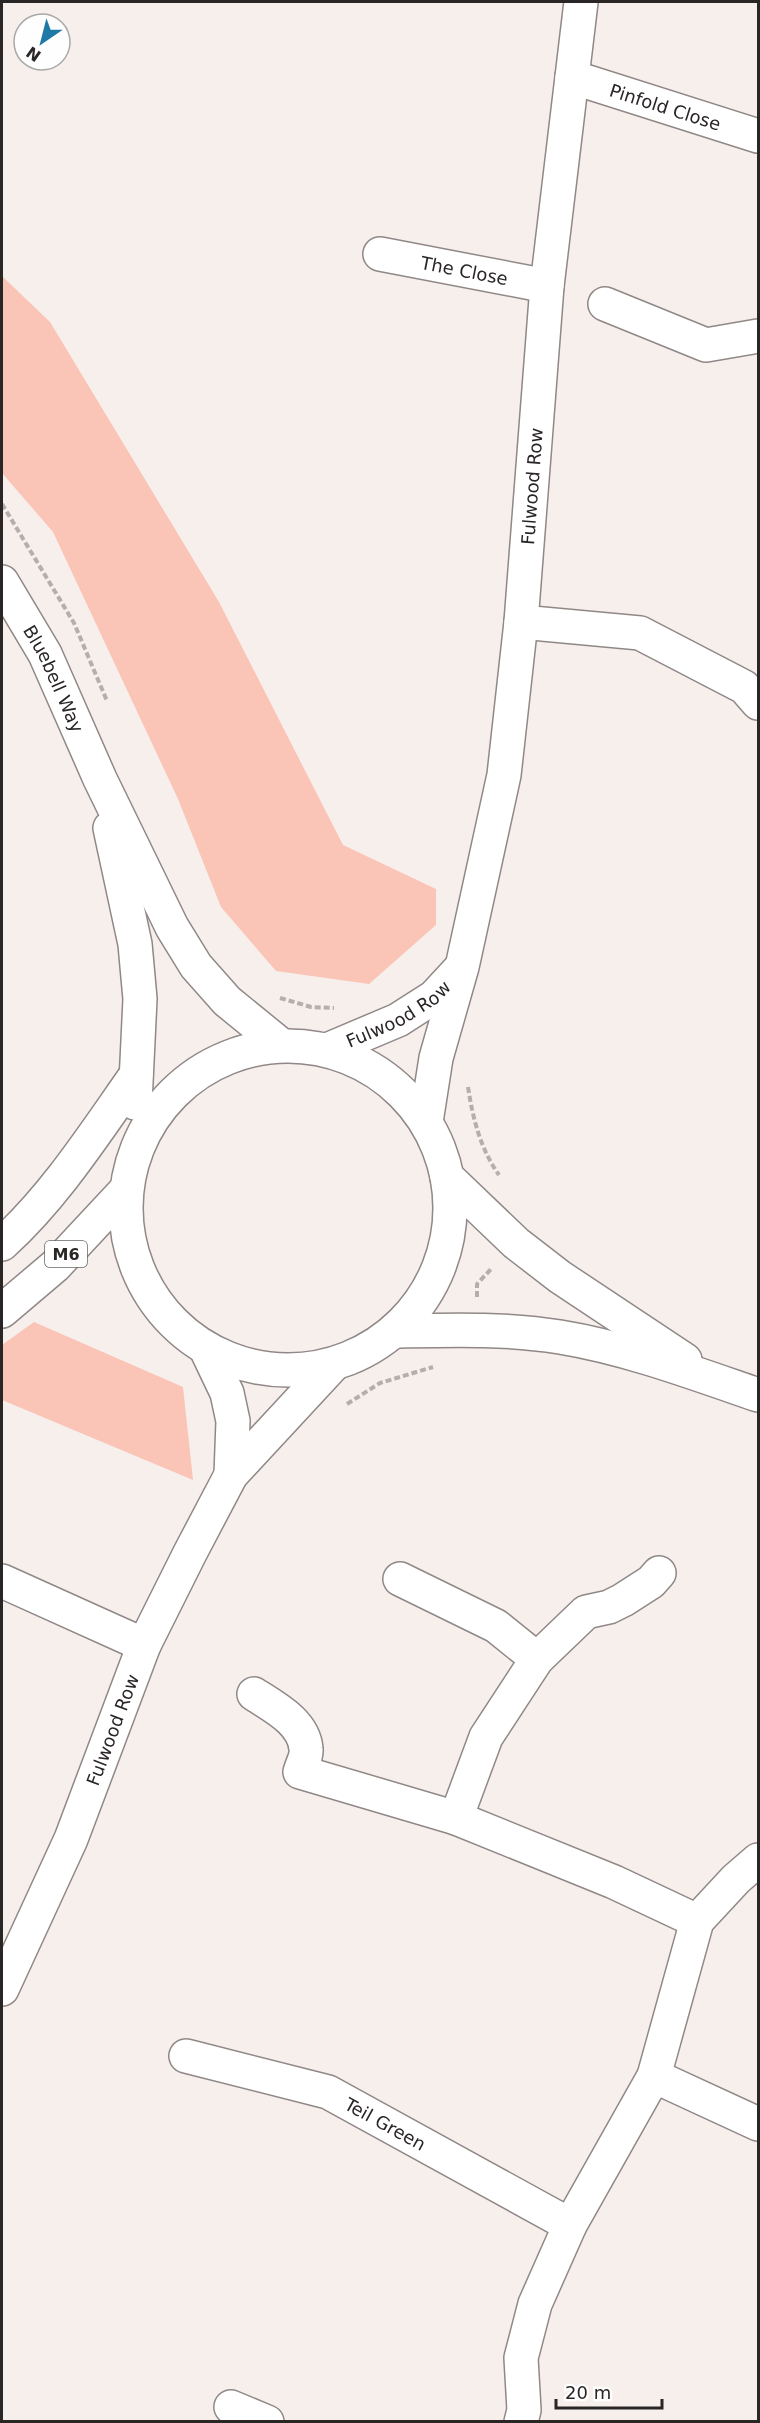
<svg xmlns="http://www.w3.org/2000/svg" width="760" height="2423" font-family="'DejaVu Sans',sans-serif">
<rect width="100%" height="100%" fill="#f7efec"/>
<path fill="#fac4b7" d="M2,276l48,46 169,280 124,243 93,44v36l-67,59 -93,-13 -55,-64 -43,-108 -125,-267 -51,-59z
M34,1322l149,65 10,93 -191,-80v-55z"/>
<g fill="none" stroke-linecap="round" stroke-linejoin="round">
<g stroke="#908886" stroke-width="36">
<g id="minor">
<path id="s1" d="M572,77l186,59"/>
<path id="s2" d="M380,254l167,32"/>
<path d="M605,304l101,41 52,-9"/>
<path d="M521,622l119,11 104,54 14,16"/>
<path id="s3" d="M327,1050l71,-30 36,-23 25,-27"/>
<path id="s4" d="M426,1122l10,-64 26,-91 42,-192 17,-153 26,-336 34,-284"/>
<path d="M206,1349l21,44 6,28 -2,54"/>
<path d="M400,1579l96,47 41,33"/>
<path d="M2,1581l142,64"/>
<path d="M254,1694c20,13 50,28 52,55 1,7 -4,16 -6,23l156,46 158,64 83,39"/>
<path d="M456,1818l30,-81 51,-78 49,-47 23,-5 14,-7 28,-18 8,-9"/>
<path id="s5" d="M2,1989l69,-150 73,-194 46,-92 41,-78 102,-110"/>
<path id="s6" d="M186,2056l142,36 242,133"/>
<path d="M654,2076l104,48"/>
<path d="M231,2407l36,15"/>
<path d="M521,2422l3,-12 -3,-52 14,-54 35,-79 84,-149 43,-155 39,-42 22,-19"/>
</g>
</g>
<g stroke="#908886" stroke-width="36">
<g id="major">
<path id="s7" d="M2,582l43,72 55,125 72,148 24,39 31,35 54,44"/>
<path d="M110,828l25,116 5,55 -5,104"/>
<circle cx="288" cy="1208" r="162"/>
<path d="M447,1177l69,66 44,34 125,83"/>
<path d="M394,1331c56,-1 110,-3 166,6 67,11 134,36 198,58"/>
</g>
</g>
<g stroke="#908886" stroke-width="36">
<path id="highway" d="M2,1244c53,-48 93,-111 134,-169
M2,1311l53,-45 70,-75"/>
</g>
<path stroke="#b5afac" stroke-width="4" stroke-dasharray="6 3" stroke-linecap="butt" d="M2,504l72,119 33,78
M280,998l31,9 23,1
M468,1087c5,32 12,61 31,88
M477,1297v-13l15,-16
M347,1404l33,-21 53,-16"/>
<use href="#minor" stroke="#fff" stroke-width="33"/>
<use href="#major" stroke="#fff" stroke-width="33"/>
<use href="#highway" stroke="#fff" stroke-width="33"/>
</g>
<g text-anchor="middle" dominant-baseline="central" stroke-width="6" stroke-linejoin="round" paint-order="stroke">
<rect fill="#fefefe" stroke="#696766" stroke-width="1.5" x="45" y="1241" width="42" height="26" rx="4.5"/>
<g font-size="16" font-weight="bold" fill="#292625">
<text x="66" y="1254">M6</text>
</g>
<g font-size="18" fill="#292625" stroke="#fefefe">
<text stroke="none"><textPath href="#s1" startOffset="98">Pinfold Close</textPath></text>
<text stroke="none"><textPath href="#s2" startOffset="86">The Close</textPath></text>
<text stroke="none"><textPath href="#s4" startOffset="646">Fulwood Row</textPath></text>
<text stroke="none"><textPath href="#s7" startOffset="110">Bluebell Way</textPath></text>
<text stroke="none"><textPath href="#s3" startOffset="80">Fulwood Row</textPath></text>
<text stroke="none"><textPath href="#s5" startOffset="282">Fulwood Row</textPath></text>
<text stroke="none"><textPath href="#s6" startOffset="212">Teil Green</textPath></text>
</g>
</g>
<rect width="760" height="2423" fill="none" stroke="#292625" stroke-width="6"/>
<g transform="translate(42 42) rotate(215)"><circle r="28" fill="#fefefe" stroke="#a9a8a7" stroke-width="1.5"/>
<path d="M0-4.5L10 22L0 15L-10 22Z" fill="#1f79a7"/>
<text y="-9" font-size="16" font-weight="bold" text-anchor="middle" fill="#292625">N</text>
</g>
<path d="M556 2399v9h106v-9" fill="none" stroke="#292625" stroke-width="3"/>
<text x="565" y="2399" font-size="18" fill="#292625" stroke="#fefefe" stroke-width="4.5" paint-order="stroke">20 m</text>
</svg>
